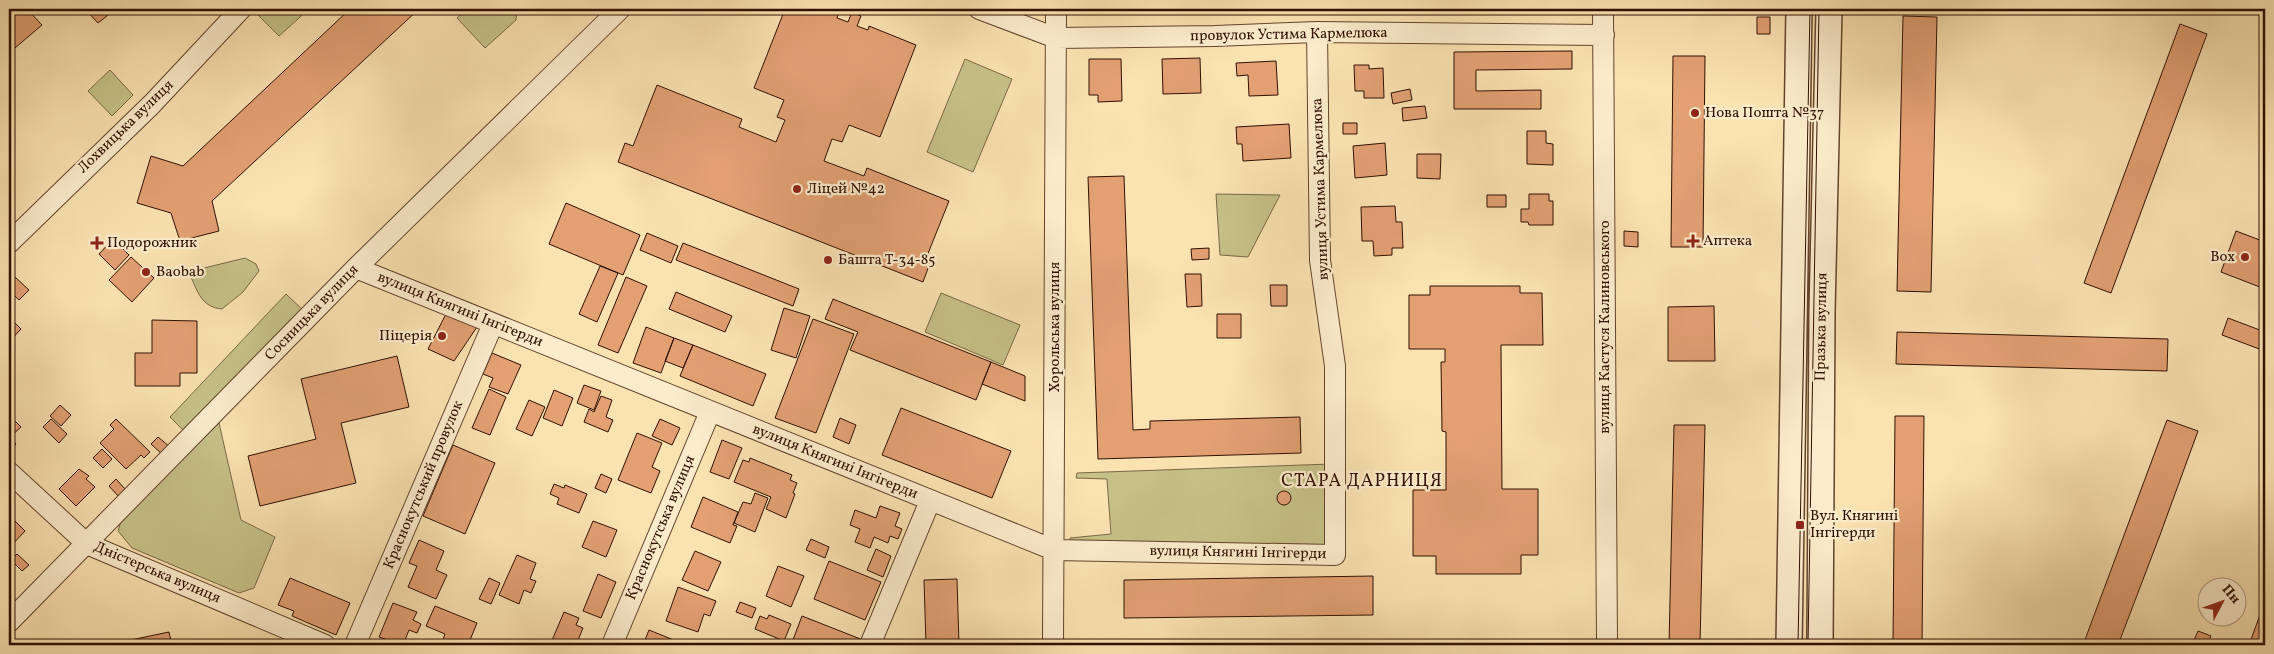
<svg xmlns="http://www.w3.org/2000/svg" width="2274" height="654" font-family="Vollkorn,serif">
<rect width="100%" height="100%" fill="#fbe2b1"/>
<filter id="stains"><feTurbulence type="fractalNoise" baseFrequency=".004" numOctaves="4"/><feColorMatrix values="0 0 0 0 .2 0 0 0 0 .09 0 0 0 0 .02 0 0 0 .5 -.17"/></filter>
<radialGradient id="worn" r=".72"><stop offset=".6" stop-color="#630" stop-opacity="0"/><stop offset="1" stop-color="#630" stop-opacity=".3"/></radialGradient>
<path fill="#c6c187" stroke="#7a6844" d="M252,9h57l-30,27z
M467,9h50l-1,11 -31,28 -28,-30z
M1487,9h76v2l-76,1z
M965,59l47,20 -39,93 -46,-20z
M110,70l23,25 -21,21 -24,-25z
M1216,194l64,1 -32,62 -28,-2z
M245,258l11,6 3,7 -16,21 -21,17c-21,-2 -24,-17 -32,-34l6,-5z
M941,293l79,32 -17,40 -78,-33z
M286,294l19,18 -116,124 -19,-19z
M219,423l22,97 34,17 -21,51 -15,5 -107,-45 -14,-17 3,-10z
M1331,464l-1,83 -259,-1 -1,-8 41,-4 -4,-55 -31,-1 1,-5z"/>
<path fill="#e2a073" stroke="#2f1001" d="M9,9h18l15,16 -33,28z
M85,9h26l-4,7 -9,7z
M350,9h69l-207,192 7,30 -39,10 -9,-28 -34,-10 14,-47 32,10z
M785,9h41l12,5 -1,4 11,4 4,-10 9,4 -4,10 11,4 1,-4 47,19 -36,92 -31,-12 -7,17 -10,-3 -8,22 40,15 3,-8 82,33 -24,60 5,2 -7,19 -305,-120 7,-19 8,3 24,-61 85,34 -3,8 37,15 9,-22 -8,-3 7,-17 -30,-12z
M1085,9h41v2h-41z
M1378,9h78v1h-78z
M1903,16l34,1 -6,275 -34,-1z
M1757,17h13v17h-13z
M2180,24l27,10 -96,259 -27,-10z
M1572,51v18l-96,1v21l65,-1v19h-87v-57z
M1673,56h32l-2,191h-32z
M1200,58l1,35 -38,1 -1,-35z
M1089,59h32l1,42 -24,1v-7h-9z
M1276,61l2,34 -29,1 -1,-21 -11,1 -1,-13z
M1354,65h15v4l14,-1 1,30h-20v-7h-9z
M1410,89l2,11 -19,4 -2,-11z
M1425,106l2,12 -24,3 -1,-13z
M1343,123h14v11h-14z
M1289,124l2,34 -48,3 -1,-17h-5l-1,-17z
M1527,131h19v12l7,1v21l-26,-1z
M1385,143l2,32 -32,3 -2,-32z
M1417,154h24l-1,25 -23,-1z
M1124,176l9,254 17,-1v-8l150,-4 1,36 -203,6 -10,-282z
M1529,194h20v7h4v24h-24l-1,-3h-7v-13h8z
M1487,195h19v12h-19z
M566,203l74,32 -17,40 -74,-31z
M1395,206l1,16h6l1,26h-11v7l-18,1 -1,-15h-11l-1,-34z
M1624,231l14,1v15l-14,-1z
M2236,231l29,11v47l-44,-17z
M647,233l31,13 -7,17 -31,-13z
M113,239l16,16 -14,15 -16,-16z
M683,243l116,46 -6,17 -117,-46z
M1209,248v11l-17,1 -1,-11z
M131,257l23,21 -22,24 -23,-22z
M600,266l18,7 -21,49 -18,-8z
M1185,274h16l1,32 -15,1z
M15,277l14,13 -10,10 -10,-10v-7z
M626,277l21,9 -29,67 -20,-8z
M1270,285h17v21h-16z
M1430,286h90v7h22l1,52h-42l1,144h36v66h-17v19h-85v-18h-23v-66h33v-58l-4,-1 -1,-69h4v-13h-36v-54h21z
M676,292l56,24 -7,16 -56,-23z
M833,299l158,63 -15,38 -126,-50 8,-18 -33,-13z
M1714,306l1,55h-47v-54z
M784,308l26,8 -14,42 -25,-8z
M446,314l31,13 -23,34 -26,-12z
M1217,314h24v24h-24z
M9,317l12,12 -12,13z
M2228,318l37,14v8l-3,10 -40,-15z
M813,319l41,15 -38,99 -41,-15z
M152,320l45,1v52h-17v13h-45v-33h17z
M646,327l28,11 -13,35 -28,-10z
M1897,332l271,7 -1,32 -271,-7z
M674,338l19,7 -10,23 -18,-7z
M693,345l73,29 -13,32 -73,-30z
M492,353l29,12 -13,29 -19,-7 4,-9 -10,-4z
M397,356l12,51 -68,16 15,60 -96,23 -12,-50 68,-17 -15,-60z
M991,362l34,14v25l-43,-17z
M584,385l17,6 -7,19 -17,-7z
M489,389l17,8 -16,38 -18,-7z
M554,390l19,8 -11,28 -19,-8z
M601,396l11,4 -6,17 7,3 -5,12 -24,-10 5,-13 5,3z
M529,400l16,7 -13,29 -16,-7z
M60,405l11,10 -10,11 -11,-10z
M901,408l110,43 -19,47 -110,-43z
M1895,416h29l-2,229h-29z
M12,418l9,9 -12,11v-17z
M840,418l16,7 -7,19 -16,-7z
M51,419l16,15 -8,9 -16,-16z
M116,419l34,33 -6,6 -3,-3 -15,14 -26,-26 14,-14 -4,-4z
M660,419l20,9 -8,17 -20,-9z
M2167,420l31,11 -38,104 -42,110h-35z
M1674,425h31l-5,220h-31z
M637,433l25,10 -10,24 8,4 -9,22 -33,-13z
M158,437l12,10 -7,8 -12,-11z
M9,438l7,6 -7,8z
M722,440l20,8 -13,31 -19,-7z
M453,445l42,18 -30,71 -42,-18z
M102,449l10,10 -9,9 -10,-10z
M750,458l42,17 -2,5 7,3 -4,10 2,1 -9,24 -20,-9 5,-12 -37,-15 9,-22 6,2z
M79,469l10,7 -3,3 9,8 -19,19 -17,-17z
M601,474l11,5 -6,14 -11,-5z
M116,479l10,11 -7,7 -10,-11z
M554,484l10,4 1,-3 22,9 -8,19 -22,-9 2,-6 -9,-4z
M1277 498a7 7 0 1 1 14 0a7 7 0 1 1-14 0Z
M755,493l13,5 -13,34 -21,-9 9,-21 8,2z
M703,497l35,15 -5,13 4,1 -7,17 -39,-16z
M880,506l20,7 -5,13 7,3 -4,10 -8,-3 -2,7 -14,-6 -4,11 -15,-6 5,-13 -10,-4 5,-15 21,8z
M9,515l16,16 -16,17z
M593,521l24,9 -11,27 -24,-10z
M811,539l18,8 -4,11 -19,-8z
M419,540l25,11 -8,19 11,5 -11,24 -28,-12 9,-21 -8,-3z
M876,549l15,7 -8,21 -16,-7z
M695,551l26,11 -13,29 -26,-11z
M17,554l12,11 -7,6 -11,-11z
M517,555l19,8 -6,16 6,2 -5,12 -7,-3 -5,14 -20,-9z
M829,561l52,21 -16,38 -51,-21z
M778,566l26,10 -13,31 -25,-11z
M598,574l18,8 -15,36 -18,-7z
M1373,576v39l-249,3v-38z
M290,578l60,25 -14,32 -44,-19 2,-5 -16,-6z
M489,578l11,5 -9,21 -12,-5z
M957,579l2,66h-33l-2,-65z
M678,587l38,14 -6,15 -6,-2 -6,18 -32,-11z
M2265,601v44h-16z
M740,602l16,6 -4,10 -16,-6z
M393,603l24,9 -4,8 8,4 -4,9 -8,-3 -6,15 -24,-8z
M435,606l42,17 -9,22h-27l4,-11 -19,-8z
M564,612l15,6 -3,7 7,3 -7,17h-26z
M769,615l22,9 -7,17 -29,-12 5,-13 7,3z
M802,616l61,24 -2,5h-70z
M649,630l37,15h-43z
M2198,631l13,5 -4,9h-15z
M169,632l3,13h-65z
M739,640l10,4v1h-12z"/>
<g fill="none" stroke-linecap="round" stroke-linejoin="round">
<g stroke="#62442d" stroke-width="22">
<path id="minor" d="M979,9l77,29 159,-2 102,-4 287,3
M1603,9l4,636
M9,243l143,-139 89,-95
M356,268l698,282 281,5v-189l-15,-106 -3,-228
M9,472l78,72 238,101
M9,622l347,-354 264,-259
M355,645l138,-321
M612,645l98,-233
M870,645l60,-144
M1053,645l3,-636"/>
</g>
<g stroke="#62442d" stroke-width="28">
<path id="tertiary" d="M1789,645l10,-636
M1820,645l2,-333 7,-303"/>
</g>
<use href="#minor" stroke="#fceccc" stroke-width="20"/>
<use href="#tertiary" stroke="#fceccc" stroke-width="25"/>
<path stroke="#2f1001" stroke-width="1" d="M1798,645l12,-636
M1808,645l11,-636"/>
</g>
<g fill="#8f2418" stroke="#fceccc" stroke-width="2">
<circle cx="1695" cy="113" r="5"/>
<circle cx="797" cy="189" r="5"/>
<path d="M1690.5 233.5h5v5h5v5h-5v5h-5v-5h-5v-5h5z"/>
<path d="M94.5 235.5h5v5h5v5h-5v5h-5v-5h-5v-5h5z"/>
<circle cx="2245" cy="257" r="5"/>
<circle cx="828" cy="260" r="5"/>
<circle cx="146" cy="272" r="5"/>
<circle cx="442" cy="336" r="5"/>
<rect x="1795" y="520" width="10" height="10" rx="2.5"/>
</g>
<g text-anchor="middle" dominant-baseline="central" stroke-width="4.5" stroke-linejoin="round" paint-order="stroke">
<g font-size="15" fill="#2f1001" stroke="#fceccc">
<text transform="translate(1289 35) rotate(-1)">провулок Устима Кармелюка</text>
<text transform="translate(126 127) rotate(-44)">Лохвицька вулиця</text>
<text transform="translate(1321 189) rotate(-92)">вулиця Устима Кармелюка</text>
<text transform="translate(460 310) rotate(22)">вулиця Княгині Інгігерди</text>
<text transform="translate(312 313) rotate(-46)">Сосницька вулиця</text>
<text transform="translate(1055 327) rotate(-90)">Хорольська вулиця</text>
<text transform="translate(1605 327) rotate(-90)">вулиця Кастуся Калиновського</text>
<text transform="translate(1822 327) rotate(-89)">Празька вулиця</text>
<text transform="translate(835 462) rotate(22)">вулиця Княгині Інгігерди</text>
<text transform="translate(424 485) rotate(-67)">Краснокутський провулок</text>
<text transform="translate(661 528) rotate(-67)">Краснокутська вулиця</text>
<text transform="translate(1238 553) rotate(1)">вулиця Княгині Інгігерди</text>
<text transform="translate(157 573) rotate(23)">Дністерська вулиця</text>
</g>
<g font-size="15" fill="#2f1001" stroke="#fceccc" text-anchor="start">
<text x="1705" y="113">Нова Пошта №37</text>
<text x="807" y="189">Ліцей №42</text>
<text x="1703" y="241">Аптека</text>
<text x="107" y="243">Подорожник</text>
<text x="2235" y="257" text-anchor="end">Box</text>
<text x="838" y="260">Башта Т-34-85</text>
<text x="156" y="272">Baobab</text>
<text x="432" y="336" text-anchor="end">Піцерія</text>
<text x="1810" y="516">Вул. Княгині<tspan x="1810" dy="17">Інгігерди</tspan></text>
</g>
<g font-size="18" letter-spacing="1" fill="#2f1001" stroke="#fceccc">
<text x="1362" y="481">СТАРА ДАРНИЦЯ</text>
</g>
</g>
<rect width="2274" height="654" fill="none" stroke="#fbe2b1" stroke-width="30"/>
<rect x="10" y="10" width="2254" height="634" fill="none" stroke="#2f1001" stroke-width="2.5"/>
<rect x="15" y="15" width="2244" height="624" fill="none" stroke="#2f1001"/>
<g transform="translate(2222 602) rotate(49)"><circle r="24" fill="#fceccc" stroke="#aa947b"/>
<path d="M0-4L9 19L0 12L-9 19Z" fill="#8f2418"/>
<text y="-8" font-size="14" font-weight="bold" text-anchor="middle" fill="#2f1001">Пн</text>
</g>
<rect width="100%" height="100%" filter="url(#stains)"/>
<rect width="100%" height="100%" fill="url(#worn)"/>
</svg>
